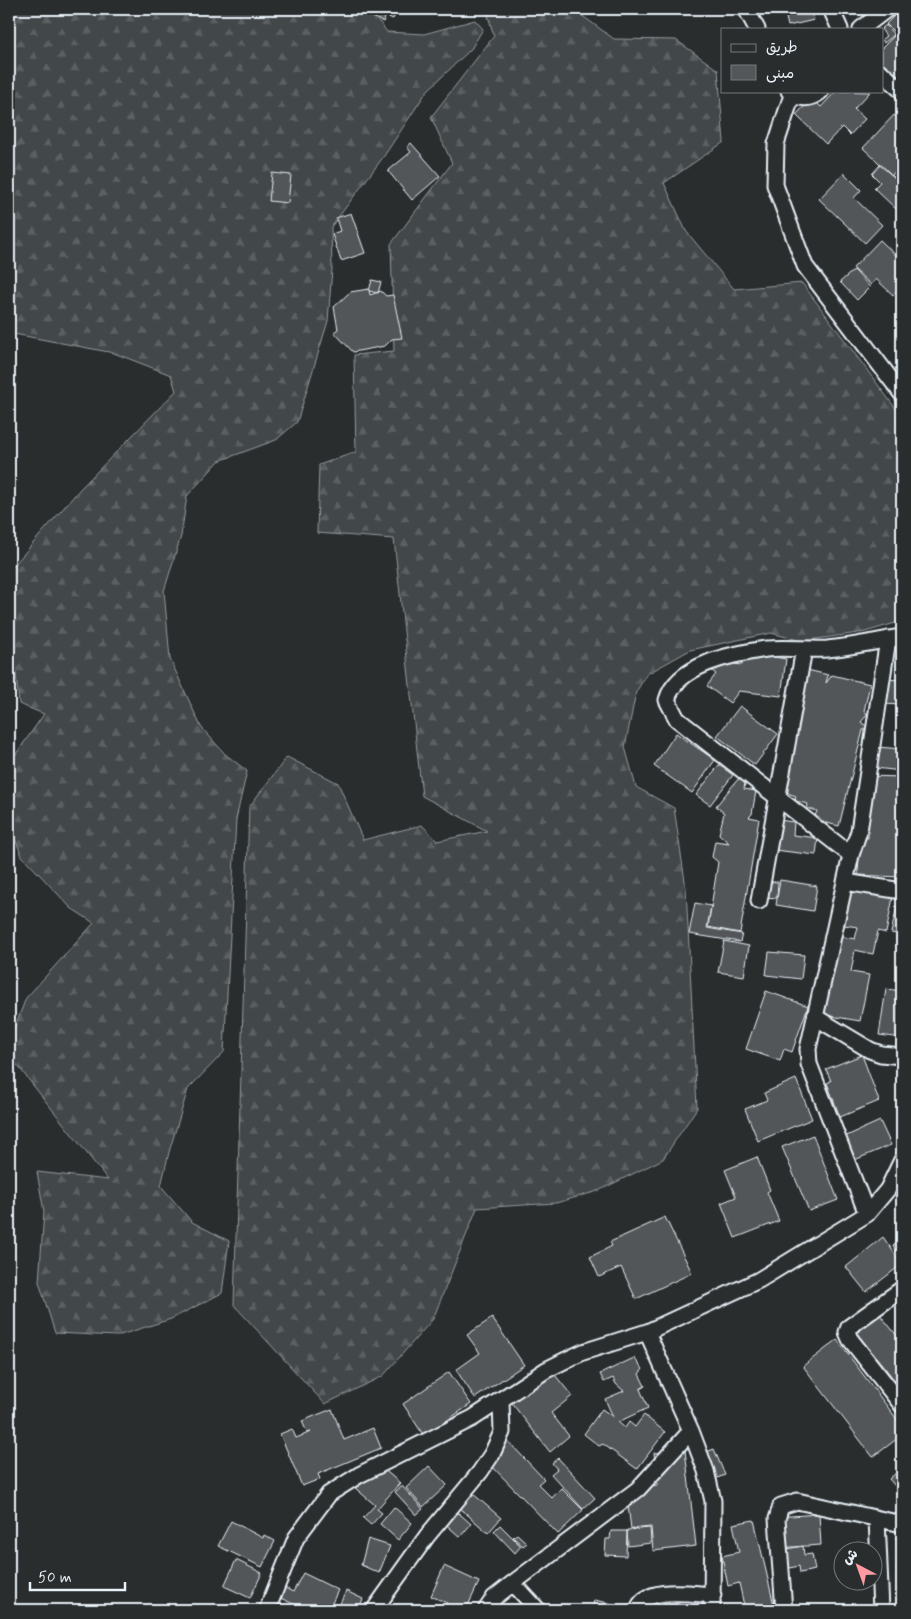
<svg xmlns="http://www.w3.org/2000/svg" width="911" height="1619" font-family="Mynerve,'Playpen Sans Arabic',sans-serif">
<defs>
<pattern id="forest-firs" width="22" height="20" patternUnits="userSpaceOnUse" patternTransform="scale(1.25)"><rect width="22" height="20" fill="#424648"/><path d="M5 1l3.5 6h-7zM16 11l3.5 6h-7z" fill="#5d6163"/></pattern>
</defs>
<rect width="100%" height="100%" fill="#2a2d2e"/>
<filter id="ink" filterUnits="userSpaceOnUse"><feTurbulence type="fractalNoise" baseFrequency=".02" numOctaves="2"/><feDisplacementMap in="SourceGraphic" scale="10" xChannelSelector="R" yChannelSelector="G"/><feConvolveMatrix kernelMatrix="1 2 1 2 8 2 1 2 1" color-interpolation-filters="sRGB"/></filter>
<g filter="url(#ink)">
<path fill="url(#forest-firs)" stroke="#959ca0" d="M9,9h360l18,23 37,2 51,-14 8,9 -12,20 -44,42 -43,65 -53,71 1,42 -4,52 -31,101 -21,18 -57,21 -32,35 -6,40 -17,55 6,68 31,68 24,27 22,17 -11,48 -12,233 -36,37 -19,63 -8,34 31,36 37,19 -7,52 -51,26 -54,17 -62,-3 -16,-51 5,-70 -7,-40 71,8 -98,-124 2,-22 14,-36 68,-75 -23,-15 -49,-52 -13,-32v-60l35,-50 -25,-10 -10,-100v-33l71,-82 96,-98 -5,-16 -57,-22 -105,-20z
M486,9h87l41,30 62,1 42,30 6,72 -60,41 22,48 48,58 68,-6 100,134v204l-37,11 -63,9 -31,-8 -81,17 -43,24 -11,18 -11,55 11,40 38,21 12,80 11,220 -34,51 -65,32 -42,12 -79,5 -44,111 -50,57 -58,28 -91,-99 15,-498 38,-50 51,26 25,57 59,-15 15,16 50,-10 -65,-35 -28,-257 -77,-6 2,-68 37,-13 -2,-97 40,-4 -3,-107 61,-81 -21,-46 63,-81z"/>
<path fill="#535759" stroke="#e8f1f8" d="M364,9h34l-5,10 -7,-3 -3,6 -21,-10z
M784,9h27l3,11 -26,6z
M901,9h1v81l-20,-20v-22l14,-14 -10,-10z
M886,25l8,10 -10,8 -2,-4 4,-3 -5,-7z
M836,91l34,1 -16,17 11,10 -15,16 -8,-8 -16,17 -30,-29 16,-17 9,9z
M894,115l8,7v42l-10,11 -29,-27z
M411,143l29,33 -28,24 -24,-29 23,-19 -4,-5z
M880,165l22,19v18l-6,7 -22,-21 6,-6 -8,-8z
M272,173l19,2 -3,28 -19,-2z
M844,173l17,17 -7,8 28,27 -17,18 -46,-44z
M351,213l14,40 -24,8 -9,-27 8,-3 -4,-13z
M880,240l22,21v24l-9,10 -17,-16 -5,6 -18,-17z
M854,270l16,17 -13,13 -17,-18z
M372,280l9,2 -3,11 -9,-2z
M369,289l1,6 11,-4 5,5 7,-1 9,43 -10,1 -7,7 -32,6 -19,-20 4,-3 -4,-22 16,-15z
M745,652l41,7 -5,37 -42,-5 -9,12 -23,-17 9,-12 -5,-4 6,-8 25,3z
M799,668l29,7 -2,8 6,-8 38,9 -6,27 4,3 -7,8 9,7 -7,1 -24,96 -17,-4 -7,-6 2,-5 -10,-3 1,-4 -13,-3 1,-5 -6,-2 -14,-12z
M883,679l19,1v25l-20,-1z
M740,706l38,28 -23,31 -38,-29z
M676,733l39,27 -23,33 -38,-27z
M877,747l25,2v22l-27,-3z
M719,765l14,10 -23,30 -14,-10z
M868,776l34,1 -2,100 -42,-2 2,-38 8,1v-15h-3z
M739,778l6,5 -1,6 12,2 -4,23 -3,3 10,2 -19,114 -32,-6 10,-65 -6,-5 3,-16 14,2 -10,-9 5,-21 -8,-7z
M770,819l24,3 -1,13 25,3 -2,17 -50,-6z
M780,880l37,6 -4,25 -37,-6z
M764,881l14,1 -1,16 -14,-1z
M844,888l49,9 -7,36 -8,-2 -5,23 -18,-4 -4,22 18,3 -9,46 -41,-7 15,-79 21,4 3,-12 -21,-3z
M899,897l3,1v37l-11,-2z
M695,903l16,3 -4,22 35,6 -2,8 -51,-8z
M724,941l25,5 -5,30 -26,-4z
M769,952l35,3 -3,24 -35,-4z
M886,989l16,2v47l-23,-3z
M766,991l42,15 -16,46 -8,-3 -4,12 -34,-12z
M862,1055l17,46 -39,16 -13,-34 4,-2 -5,-12z
M796,1079l16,40 -54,22 -13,-32 22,-9 -3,-7z
M880,1121l11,24 -39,16 -10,-23z
M813,1135l25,65 -29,11 -27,-64z
M757,1157l13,33 -3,2 12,29 -44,17 -14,-35 15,-6 -11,-27z
M665,1217l27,56 -56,26 -15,-32 -22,10 -9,-20 22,-11 -2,-4z
M883,1237l19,27 -36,28 -20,-25z
M902,1239v18l-9,-11z
M874,1307l28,35v43l-2,2 -49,-61z
M492,1318l32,47 -49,33 -19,-28 24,-17 -13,-18z
M837,1340l65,86v9l-29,22 -70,-91z
M634,1358l9,11 -4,5 6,12 -5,3 8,19 -30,14 7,6 4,-6 6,5 9,-12 21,17 -28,37 -34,-25 -4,2 -15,-12 18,-25 11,8 -8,-18 19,-8 -8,-7 -3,-6 -9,4 -4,-8z
M551,1370l21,26 -21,17 18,23 -19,16 -43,-55z
M449,1372l22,32 -47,32 -21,-32z
M332,1409l12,31 29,-12 8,20 -63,26 2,5 -18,7 -22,-52 12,-5 4,9 15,-6 -4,1 -5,-12z
M505,1438l39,41 -6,5 14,14 9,-10 22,22 -25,24 -74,-76z
M714,1449l11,26 -13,5 -11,-26z
M685,1450l11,96 -43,5 -2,-24 -20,2 -5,-40 32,-4 -4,-32z
M558,1458l37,40 -12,11 -32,-35 6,-5 -5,-6z
M375,1462l25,21 -23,26 5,4 -11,12 -8,-7 12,-13 -21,-18z
M429,1466l18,19 -24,22 -17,-19z
M902,1468v26l-13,-15z
M402,1486l21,23 -7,6 -21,-23z
M464,1486l37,32 -13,15 -37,-33z
M394,1507l18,16 -14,17 -18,-16z
M452,1507l19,17 -11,13 -19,-17z
M819,1514l2,31 -43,3 -2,-31z
M754,1520l20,85 -29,5 -6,-27 -11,3 -6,-30 17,-4 -6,-28z
M231,1521l32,17 1,-3 11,6 -13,26 -44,-21z
M500,1525l21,21 -6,7 -21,-22z
M650,1528l1,15 -23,3 -1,-16z
M611,1531h16l-1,25 -21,-1 1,-16h4z
M517,1534l10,9 -4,3 -10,-9z
M902,1535v23h-4l-2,-22z
M368,1539l22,7 -11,27 -18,-8z
M803,1546l1,9 8,-1 3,16 -15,3 -1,-7 -14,3 -3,-19z
M236,1560l26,13 -12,25 -26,-12z
M902,1560v50h-2l-2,-49z
M444,1566l35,16 -13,28h-23l4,-7 -16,-7z
M303,1573l35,17 -9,20h-23l-36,-17 5,-10 18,9z
M346,1591l17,8 -5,11h-21z
M658,1597l1,13h-22z
M662,1597h17v9h12l1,4h-30z
M269,1600l26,10h-30z
M594,1600l35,7v3h-37z"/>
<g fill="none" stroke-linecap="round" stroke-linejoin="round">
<g stroke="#e8f1f8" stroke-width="19">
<path id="minor" d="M746,9l11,20
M831,9l9,20
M861,29l26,-20
M882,73l20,18
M789,91c10,9 22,9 32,0
M792,95l-16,49 -1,41 30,81 97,128
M851,855l-174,-136 -10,-19c10,-36 66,-46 99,-51 20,-2 41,1 61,0 25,-2 50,-8 75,-12
M845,882l57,9
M759,901l45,-252
M815,1017l55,33 11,4 21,2
M867,1214l-58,-150 -1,-15 43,-194 8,-24 29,-192
M902,1289l-53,38 -2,5 3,7 52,66
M691,1431l15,40 7,30 -1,109
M877,1519l4,91
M513,1583l25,27
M267,1610l29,-72 33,-44 30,-19 114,-57 73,-48 18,-9 19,-9 64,-20 112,-52 108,-66 21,-25 14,-29
M374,1610l53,-74 53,-64 12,-18 10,-22 -1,-30
M486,1610l8,-12 19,-15 125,-94 53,-58 -44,-99
M638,1610c6,-25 55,-16 75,-15
M784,1610l-7,-91 4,-13 16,-5 105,23"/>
</g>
<use href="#minor" stroke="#2a2d2e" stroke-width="15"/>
</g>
</g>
<rect width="911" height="1619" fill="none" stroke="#2a2d2e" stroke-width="30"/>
<rect x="15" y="15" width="881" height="1589" fill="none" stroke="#e8f1f8" stroke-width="2" filter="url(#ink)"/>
<rect x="721" y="28" width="162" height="65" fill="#2a2d2e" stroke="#767b7f"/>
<rect x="731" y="44" width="25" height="8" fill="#2a2d2e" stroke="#767b7f"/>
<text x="766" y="52" font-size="15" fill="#e8f1f8">طريق</text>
<rect x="731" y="65" width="25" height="15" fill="#535759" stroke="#767b7f"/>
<text x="766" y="78" font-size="15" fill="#e8f1f8">مبنى</text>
<g transform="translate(858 1566) rotate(319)"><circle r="24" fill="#2a2d2e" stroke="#767b7f"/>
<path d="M0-4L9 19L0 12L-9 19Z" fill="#ff9aa2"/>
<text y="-8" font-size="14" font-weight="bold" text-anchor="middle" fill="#e8f1f8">ش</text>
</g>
<path d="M30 1582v8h95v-8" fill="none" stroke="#e8f1f8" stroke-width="2.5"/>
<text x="38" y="1582" font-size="15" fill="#e8f1f8" stroke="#2a2d2e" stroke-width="4" paint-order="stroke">50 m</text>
</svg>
